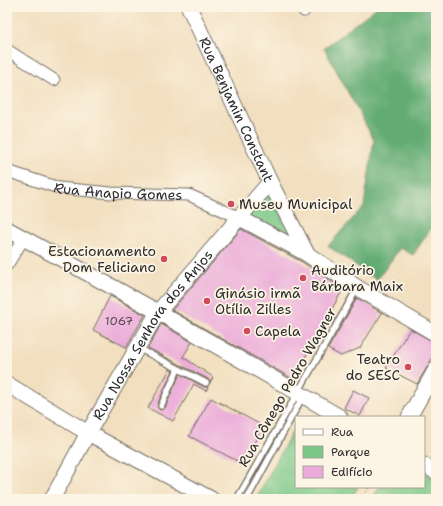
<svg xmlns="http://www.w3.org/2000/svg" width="443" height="506" font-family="'Shantell Sans',sans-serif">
<rect width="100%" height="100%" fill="#fcf5e5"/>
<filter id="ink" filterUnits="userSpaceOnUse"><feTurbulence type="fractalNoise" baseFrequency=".025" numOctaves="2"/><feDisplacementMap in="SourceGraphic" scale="8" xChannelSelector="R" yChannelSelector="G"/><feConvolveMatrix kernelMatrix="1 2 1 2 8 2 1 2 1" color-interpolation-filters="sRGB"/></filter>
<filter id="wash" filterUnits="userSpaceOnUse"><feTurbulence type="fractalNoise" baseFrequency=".012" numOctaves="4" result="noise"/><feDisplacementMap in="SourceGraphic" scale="16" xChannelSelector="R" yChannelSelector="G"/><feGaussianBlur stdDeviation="0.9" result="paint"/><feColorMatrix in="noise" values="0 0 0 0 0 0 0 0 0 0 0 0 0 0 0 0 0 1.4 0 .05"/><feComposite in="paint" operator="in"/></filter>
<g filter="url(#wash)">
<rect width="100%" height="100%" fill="#f2dfbf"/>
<path fill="#79c786" stroke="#527958" d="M270,191l28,53 -51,-27z
M296,425v62h62l-7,12h-95z
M424,472l12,8v19h-64l7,-12h45z"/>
<path fill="#62ac73" stroke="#466c4f" d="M377,7h59v214l-23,34 -13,-7 -23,32 -49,-34 36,-40 10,-66 -50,-92z"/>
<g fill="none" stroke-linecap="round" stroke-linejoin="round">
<path stroke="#6ea4db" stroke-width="2.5" d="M429,7l7,24"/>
</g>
<g id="blocks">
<path fill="#ebaad9" d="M241,229l61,33 41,27 -50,90 -121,-69z
M110,296l35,19 -19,32 -33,-17z
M357,298l25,15 -22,35 -19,8 -13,-7z
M161,324l31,18 -9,15 30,20 -3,6 -2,-4 -60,-31z
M410,329l26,14v9l-19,32 -31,-16z
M170,369l3,2 -16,34 3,5 5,-2 15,-34 24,13h4l-2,4 -12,-7 -21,37 -25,-13z
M353,390l16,8 -9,18 -16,-8z
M211,398l52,28 -20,38 -54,-28z"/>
</g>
</g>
<g filter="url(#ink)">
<use href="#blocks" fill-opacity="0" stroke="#716a5f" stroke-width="1"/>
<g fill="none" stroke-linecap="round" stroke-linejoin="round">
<g stroke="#716a5f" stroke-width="8">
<path id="lane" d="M138,348l68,35
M161,406l17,-37
M237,499l120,-210
M247,499l56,-103"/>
</g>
<g stroke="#716a5f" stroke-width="13">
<g id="street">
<path d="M302,7l2,4"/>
<path d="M7,50l47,30"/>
<path id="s1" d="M7,171l52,17 52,5 78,2 49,22"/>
<path d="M7,265l17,-27"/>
</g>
</g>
<g stroke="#716a5f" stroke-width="17">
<g id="secondary">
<path id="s2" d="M189,7l81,175 37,72"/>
<path d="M238,217l69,37 51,34 78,46"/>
<path d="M7,229l151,83 182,105"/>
<path d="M7,384l81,49 123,66"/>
<path d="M409,417l27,-48"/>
<path d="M424,465l12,7"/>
<path id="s3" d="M52,499l36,-66 70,-121 112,-130"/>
</g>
</g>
<path stroke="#716a5f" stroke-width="1.5" stroke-dasharray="1 3" stroke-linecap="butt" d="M362,499l7,-12"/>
<use href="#lane" stroke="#fff" stroke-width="5.5"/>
<use href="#street" stroke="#fff" stroke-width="11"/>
<use href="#secondary" stroke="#fff" stroke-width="15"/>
</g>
</g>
<g fill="#d1495b" stroke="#fcf5e5" stroke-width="1.5">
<circle cx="231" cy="204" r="4"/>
<circle cx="164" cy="259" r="4"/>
<circle cx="303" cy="278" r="4"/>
<circle cx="207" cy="301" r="4"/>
<circle cx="247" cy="331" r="4"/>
<circle cx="408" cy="367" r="4"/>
</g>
<g text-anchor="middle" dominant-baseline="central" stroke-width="3.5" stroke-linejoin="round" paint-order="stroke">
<g font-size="12" fill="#5b4b56">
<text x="119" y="321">1067</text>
</g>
<g font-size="14" fill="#2b2b2b" stroke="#fcf5e5">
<text stroke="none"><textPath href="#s2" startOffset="113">Rua Benjamin Constant</textPath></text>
<text stroke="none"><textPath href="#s1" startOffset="114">Rua Anapio Gomes</textPath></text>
<text stroke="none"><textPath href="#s3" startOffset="193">Rua Nossa Senhora dos Anjos</textPath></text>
<text transform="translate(287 387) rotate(-60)">Rua Cônego Pedro Wagner</text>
</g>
<g font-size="14" fill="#2b2b2b" stroke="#fcf5e5" text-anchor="start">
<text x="239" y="204">Museu Municipal</text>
<text x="156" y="251" text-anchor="end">Estacionamento<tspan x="156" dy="16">Dom Feliciano</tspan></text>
<text x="311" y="270">Auditório<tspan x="311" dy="16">Bárbara Maix</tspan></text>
<text x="215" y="293">Ginásio irmã<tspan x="215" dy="16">Otília Zilles</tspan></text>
<text x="255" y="331">Capela</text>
<text x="400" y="359" text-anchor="end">Teatro<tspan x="400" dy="16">do SESC</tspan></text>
</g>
</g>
<rect width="443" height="506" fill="none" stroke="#fcf5e5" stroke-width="24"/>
<rect x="295" y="416" width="130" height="72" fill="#fcf5e5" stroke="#a8a49b"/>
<rect x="303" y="429" width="20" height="6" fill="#ffffff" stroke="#a8a49b"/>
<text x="331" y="436" font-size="12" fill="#2b2b2b">Rua</text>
<rect x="303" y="446" width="20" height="12" fill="#79c786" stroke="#a8a49b"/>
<text x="331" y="456" font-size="12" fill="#2b2b2b">Parque</text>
<rect x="303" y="466" width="20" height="12" fill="#ebaad9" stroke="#a8a49b"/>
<text x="331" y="476" font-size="12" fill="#2b2b2b">Edifício</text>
</svg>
